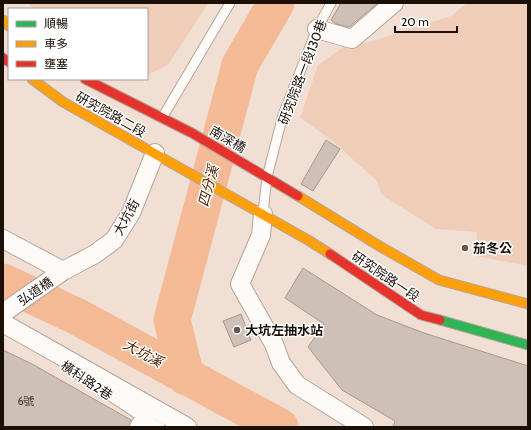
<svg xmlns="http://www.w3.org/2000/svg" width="531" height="430" font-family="Cabin,'Noto Sans TC',sans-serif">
<rect width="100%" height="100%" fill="#f2dfd3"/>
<path fill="#f0cdb8" d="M28,3h180l-17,27 -23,35 -21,10v-66h-113z
M467,3h61v263l-52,-10 1,-24 -41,-3 -54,-34 -5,-14 -48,-43 -29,-20 18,-53 27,-19 21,-3 85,-27z"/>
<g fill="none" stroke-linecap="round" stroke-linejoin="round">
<path stroke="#f3ba95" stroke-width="37" d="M3,282l73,34 204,111
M186,377l-14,-57 68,-255 36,-62"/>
</g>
<path fill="#cec0b6" stroke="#a6988f" d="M341,3h37l-29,24 -13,-3 -5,-4z
M326,140l14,9 -27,42 -12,-7z
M303,268l74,47 47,18 104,33v61h-135l2,-6 -53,-31 -34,-43 16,-23 -39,-26z
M241,314l10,26 -17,7 -11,-26z
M3,350l29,14 99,56 -2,7h-126z"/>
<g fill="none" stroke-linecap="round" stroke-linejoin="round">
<g stroke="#b3a59b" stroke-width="11">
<path id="lane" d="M162,118l68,-115
M263,213l4,-36 16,-62 34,-86 14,-26
M74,372l71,47 15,8"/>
</g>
<g stroke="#b3a59b" stroke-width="20">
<path id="street" d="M317,29l35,10 42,-36
M263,214l-2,21 -21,49 34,60 7,19 16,22 67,42
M3,239l60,32 32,-17 19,-14 17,-27 24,-60
M3,313l60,-42
M3,323l184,104
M139,427l6,-8"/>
</g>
<g stroke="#b3a59b" stroke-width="11">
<path id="fast" d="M440,320l88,25"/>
</g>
<g stroke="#b3a59b" stroke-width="11">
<path id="slow" d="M3,20l6,6
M32,79l31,23 245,138 22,14
M298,196l83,51 58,33 89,24"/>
</g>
<g stroke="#b3a59b" stroke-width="11">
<path id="jam" d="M3,58l6,4
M85,79l107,54 106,63
M330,254l91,61 19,5"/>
</g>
<use href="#lane" stroke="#fdfaf8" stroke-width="9"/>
<use href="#street" stroke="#fdfaf8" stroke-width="18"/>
<use href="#fast" stroke="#30b455" stroke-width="9"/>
<use href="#slow" stroke="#ff9f0a" stroke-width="9"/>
<use href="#jam" stroke="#e5322d" stroke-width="9"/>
</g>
<g fill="#66584f" stroke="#fff" stroke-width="1.5">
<circle cx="465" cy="248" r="4"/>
<circle cx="237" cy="330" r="4"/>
</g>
<g text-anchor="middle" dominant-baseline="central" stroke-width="3" stroke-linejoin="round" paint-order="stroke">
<g font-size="11" fill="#483c34">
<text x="26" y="401">6號</text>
</g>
<g font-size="13" fill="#1b1008" stroke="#fff">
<text transform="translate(302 72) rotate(-69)">研究院路一段130巷</text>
<text transform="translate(111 114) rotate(29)">研究院路二段</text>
<text transform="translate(228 139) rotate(30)">南深橋</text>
<text transform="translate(126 217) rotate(-61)">大坑街</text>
<text transform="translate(386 276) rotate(34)">研究院路一段</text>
<text transform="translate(35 291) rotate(-34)">弘道橋</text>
<text transform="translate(87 380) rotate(34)">橫科路2巷</text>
</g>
<g font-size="13" font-weight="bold" fill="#1b1008" stroke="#fff" text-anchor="start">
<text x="473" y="248">茄冬公</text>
<text x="245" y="330">大坑左抽水站</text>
</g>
<g font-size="14" font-style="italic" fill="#502300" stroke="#fff">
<text transform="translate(208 186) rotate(-75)">四分溪</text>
<text transform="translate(143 353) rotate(28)">大坑溪</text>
</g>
</g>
<rect width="531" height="430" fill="none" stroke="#1b1008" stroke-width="8"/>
<rect x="8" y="8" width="140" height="72" fill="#ffffff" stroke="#a49f9c"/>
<rect x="16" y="21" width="20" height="6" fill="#30b455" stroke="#a49f9c"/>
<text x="44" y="28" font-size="12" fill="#1b1008">順暢</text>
<rect x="16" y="41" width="20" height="6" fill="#ff9f0a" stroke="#a49f9c"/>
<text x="44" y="48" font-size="12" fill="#1b1008">車多</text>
<rect x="16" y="61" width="20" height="6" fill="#e5322d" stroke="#a49f9c"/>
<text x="44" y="68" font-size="12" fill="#1b1008">壅塞</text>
<path d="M395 26v6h62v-6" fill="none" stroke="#1b1008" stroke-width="2"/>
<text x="401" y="26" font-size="12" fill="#1b1008" stroke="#ffffff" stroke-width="3" paint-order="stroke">20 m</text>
</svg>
